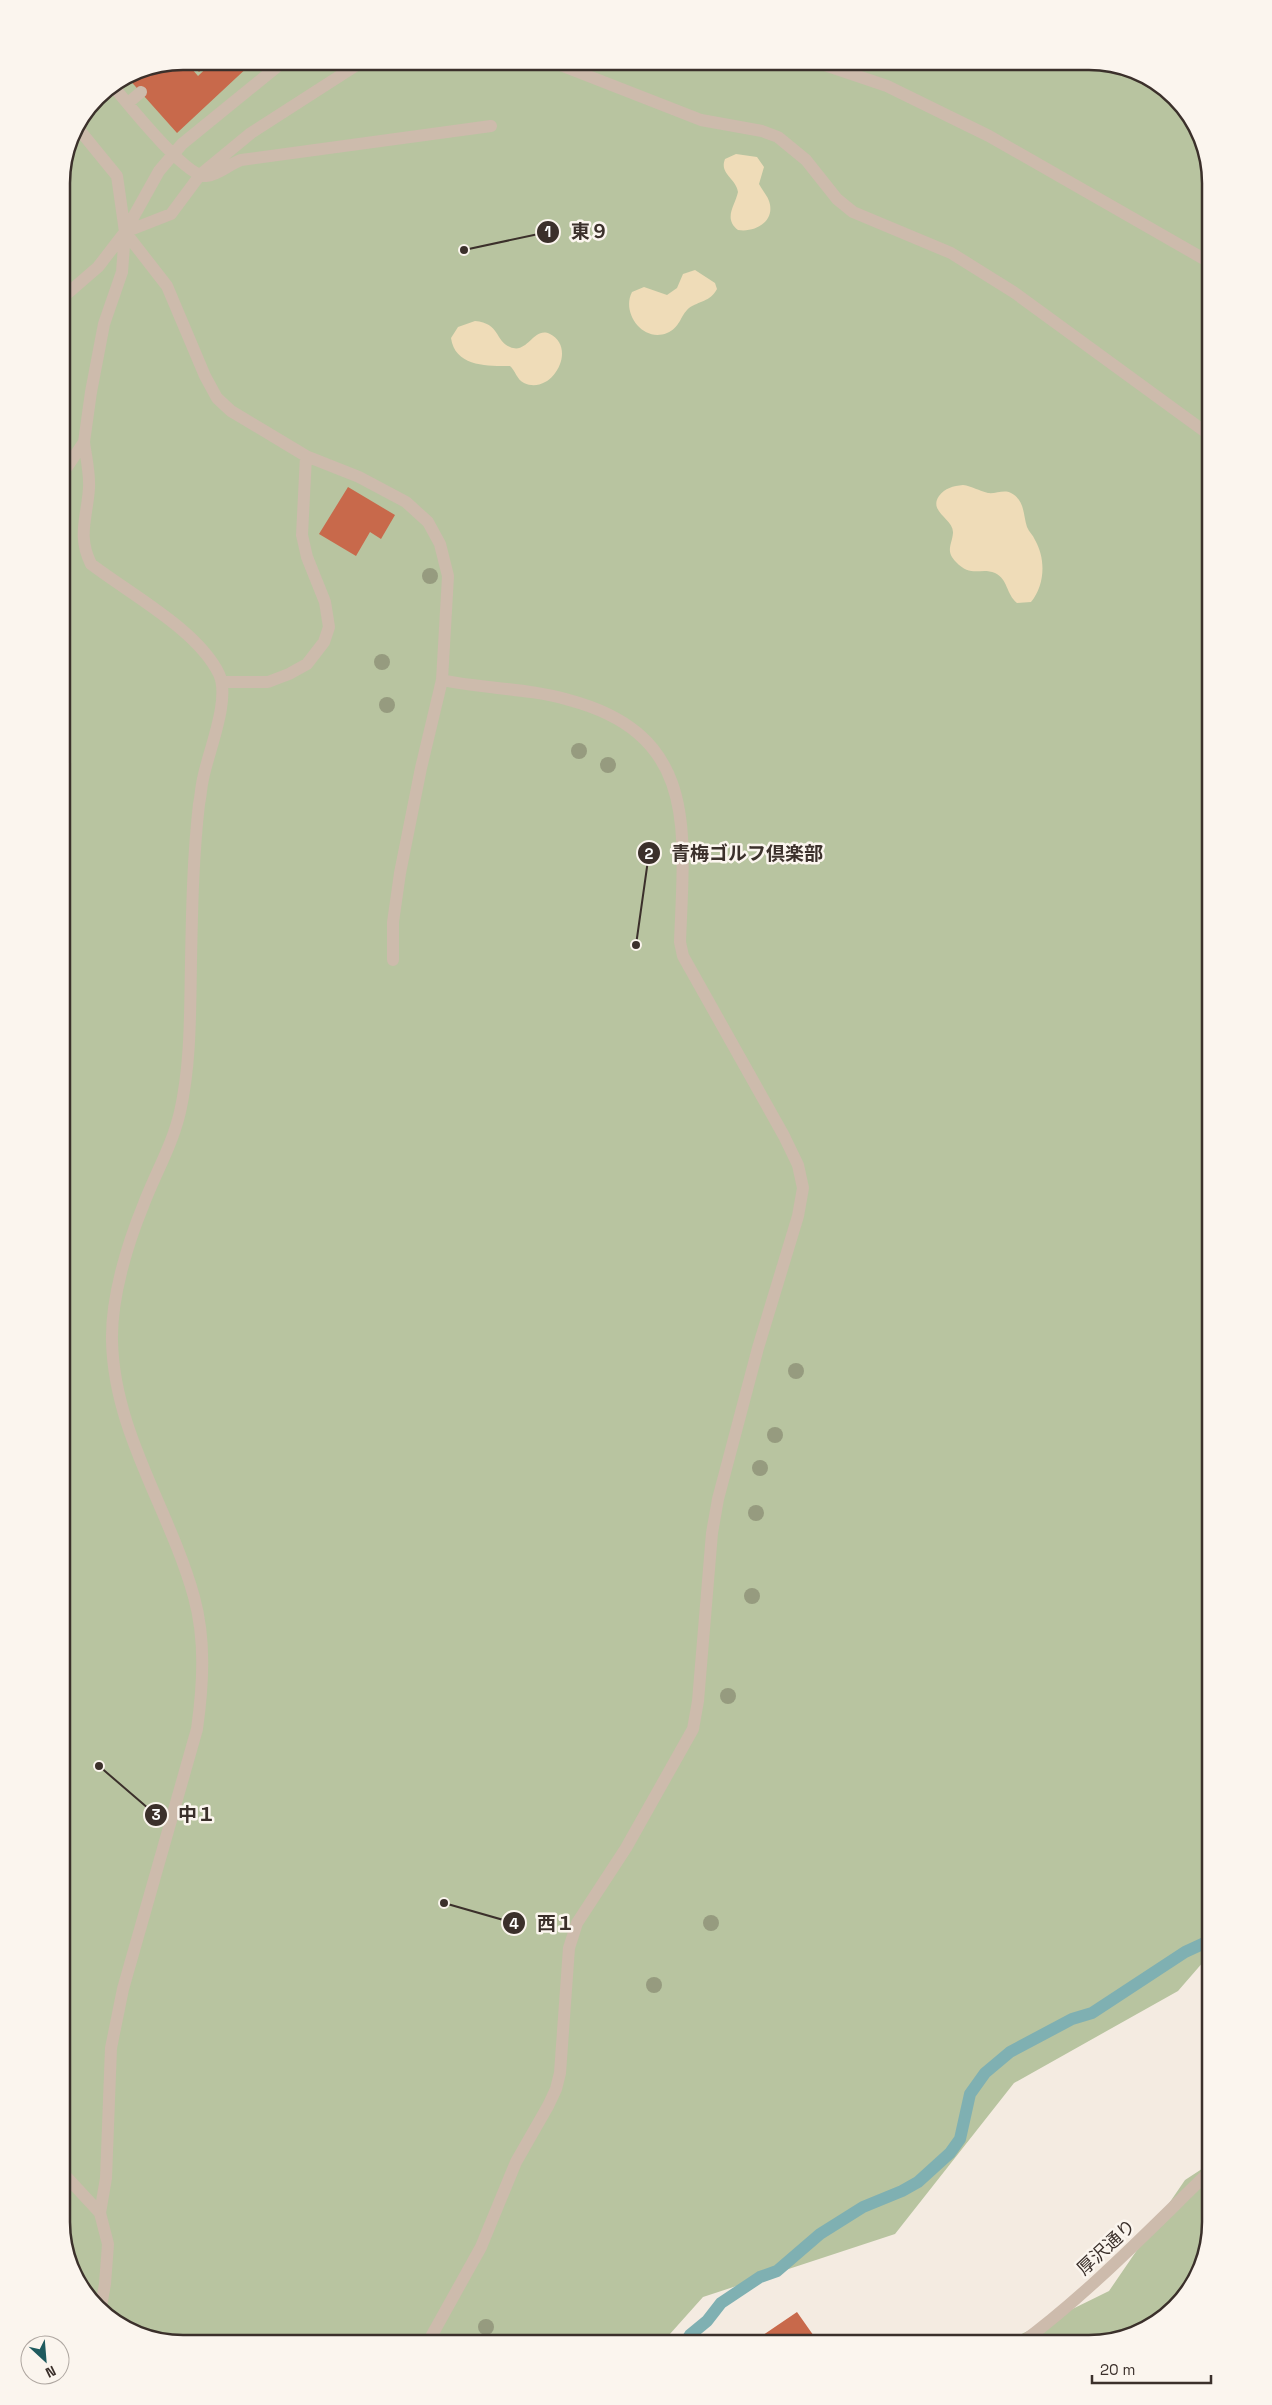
<svg xmlns="http://www.w3.org/2000/svg" width="1272" height="2405" font-family="'Space Grotesk','Noto Sans JP',sans-serif">
<rect width="100%" height="100%" fill="#f4ebe1"/>
<path fill="#b8c4a0" d="M183,61l914,1 60,20 44,54 10,47v1770l-33,38 -164,92 -119,151 -192,63 -42,47h-485l-61,-21 -44,-54 -10,-47v-2047l10,-39 26,-39 40,-27z
M1211,2163v59l-21,68 -54,44 -47,10h-88l108,-53 76,-111z"/>
<path fill="#efdcb8" d="M736,154l21,3 7,10 -5,17c3,6 8,11 10,17 7,20 -14,32 -31,29 -15,-12 -3,-24 0,-38 -2,-14 -19,-18 -13,-33z
M695,270l20,13 2,6c-7,13 -18,12 -28,19 -9,8 -9,20 -22,25 -24,10 -46,-20 -35,-41l12,-5 23,8 10,-7 6,-14z
M475,321c25,2 20,20 35,26 18,8 23,-21 40,-13 28,14 2,62 -26,49 -7,-3 -9,-13 -14,-17 -22,0 -55,1 -59,-28l7,-11z
M963,485c9,1 16,6 25,8 8,1 16,-4 23,0 14,7 12,22 16,34 2,5 6,8 8,13 11,19 10,45 -4,62l-14,1c-11,-9 -9,-24 -22,-30 -14,-6 -24,5 -39,-11 -11,-11 -4,-17 -3,-29 1,-14 -25,-21 -14,-37 6,-8 14,-10 24,-11z"/>
<g fill="none" stroke-linecap="round" stroke-linejoin="round">
<path stroke="#7fb0b2" stroke-width="12" d="M684,2344l6,-9 17,-14 14,-18 39,-26 17,-6 43,-37 43,-27 39,-16 16,-9 32,-29 10,-14 10,-45 15,-21 25,-21 62,-33 20,-6 93,-61 26,-12"/>
</g>
<path fill="#c8694b" d="M185,61l13,15 16,-15h35l2,3 -74,69 -50,-56 10,-7z
M189,61h22l-12,11z
M885,61h25l-2,10 -24,-5z
M348,487l47,28 -14,24 -11,-7 -14,24 -37,-22z
M797,2312l19,27 -4,2 2,3h-64z"/>
<g fill="none" stroke-linecap="round" stroke-linejoin="round">
<path stroke="#cdbbac" stroke-width="12" d="M550,61l151,59 61,11 16,6 28,23 31,39 16,13 98,41 64,40 196,143
M813,61l74,25 102,50 222,127
M113,86c15,18 73,91 93,90 13,-1 23,-12 35,-16l250,-34
M128,103l13,-11
M125,232l42,54 38,90 12,22 14,13 75,45 53,21 47,25 22,20 12,22 8,32 -6,104 -21,88 -21,105 -7,49v38
M125,232l46,-18 29,-39 51,-42 112,-72
M61,299l37,-32 27,-35 34,-61 23,-27 102,-83
M84,442c2,15 6,32 5,46 -2,30 -12,48 2,76 39,30 107,66 128,110 12,25 -11,78 -16,105 -2,8 -2,16 -4,25 -6,52 -7,105 -8,157 -1,51 0,102 -11,151 -8,34 -25,62 -37,94 -16,39 -32,92 -31,135 2,92 58,169 82,256 12,43 9,89 3,132l-74,260 -12,59 -5,130 -6,35 8,31 -3,40 -4,22
M61,476l23,-34 7,-50 13,-68 18,-52 3,-40 -8,-56 -40,-49
M222,682h46l21,-8 18,-10 17,-22 5,-15 -4,-25 -18,-45 -5,-22 4,-79
M61,2171l39,42
M427,2344l54,-97 35,-85 32,-56 8,-17 4,-16 9,-125 8,-25 49,-75 67,-119 5,-28 14,-168 6,-34 40,-151 40,-132 5,-28 -5,-23 -14,-29 -101,-180 -3,-14c4,-110 20,-207 -111,-242 -41,-12 -85,-11 -127,-20"/>
<path stroke="#cdbbac" stroke-width="12" d="M1020,2344c69,-51 129,-114 191,-174"/>
</g>
<g fill="#969b7f">
<circle cx="430" cy="576" r="8"/>
<circle cx="382" cy="662" r="8"/>
<circle cx="387" cy="705" r="8"/>
<circle cx="579" cy="751" r="8"/>
<circle cx="608" cy="765" r="8"/>
<circle cx="796" cy="1371" r="8"/>
<circle cx="775" cy="1435" r="8"/>
<circle cx="760" cy="1468" r="8"/>
<circle cx="756" cy="1513" r="8"/>
<circle cx="752" cy="1596" r="8"/>
<circle cx="728" cy="1696" r="8"/>
<circle cx="711" cy="1923" r="8"/>
<circle cx="654" cy="1985" r="8"/>
<circle cx="486" cy="2327" r="8"/>
</g>
<g text-anchor="middle" dominant-baseline="central" stroke-width="5" stroke-linejoin="round" paint-order="stroke">
<g font-size="18" fill="#3b302b" stroke="#fbf5ee">
<text transform="translate(1106 2247) rotate(-43)">厚沢通り</text>
</g>
</g>
<path d="M0 0H1272V2405H0ZM183 70H1089A113 113 0 0 1 1202 183V2222A113 113 0 0 1 1089 2335H183A113 113 0 0 1 70 2222V183A113 113 0 0 1 183 70Z" fill="#fbf5ee" fill-rule="evenodd"/>
<path fill="none" stroke="#3b302b" stroke-width="2.5" d="M183 70H1089A113 113 0 0 1 1202 183V2222A113 113 0 0 1 1089 2335H183A113 113 0 0 1 70 2222V183A113 113 0 0 1 183 70Z"/>
<path fill="none" stroke="#3b302b" stroke-width="2" d="M464 250L548 232M636 945L649 853M99 1766L156 1815M444 1903L514 1923"/>
<g fill="#3b302b" stroke="#fbf5ee" stroke-width="2">
<circle cx="464" cy="250" r="5"/>
<circle cx="636" cy="945" r="5"/>
<circle cx="99" cy="1766" r="5"/>
<circle cx="444" cy="1903" r="5"/>
<circle cx="548" cy="232" r="12"/>
<circle cx="649" cy="853" r="12"/>
<circle cx="156" cy="1815" r="12"/>
<circle cx="514" cy="1923" r="12"/>
</g>
<g font-size="15" text-anchor="middle" font-weight="bold" fill="#fff">
<text x="548" y="237">1</text>
<text x="649" y="859">2</text>
<text x="156" y="1820">3</text>
<text x="514" y="1929">4</text>
</g>
<g font-size="19" text-anchor="middle" font-weight="bold" fill="#3b302b" stroke="#fbf5ee" stroke-width="5" stroke-linejoin="round" paint-order="stroke">
<text x="590" y="238">東９</text>
<text x="747" y="860">青梅ゴルフ倶楽部</text>
<text x="197" y="1821">中１</text>
<text x="556" y="1930">西１</text>
</g>
<g transform="translate(45 2360) rotate(154)"><circle r="24" fill="#fbf5ee" stroke="#aea6a0"/>
<path d="M0-4L9 19L0 12L-9 19Z" fill="#1f5a5e"/>
<text y="-8" font-size="14" font-weight="bold" text-anchor="middle" fill="#3b302b">N</text>
</g>
<path d="M1092 2375v8h119v-8" fill="none" stroke="#3b302b" stroke-width="2.5"/>
<text x="1100" y="2375" font-size="15" fill="#3b302b" stroke="#fbf5ee" stroke-width="4" paint-order="stroke">20 m</text>
</svg>
